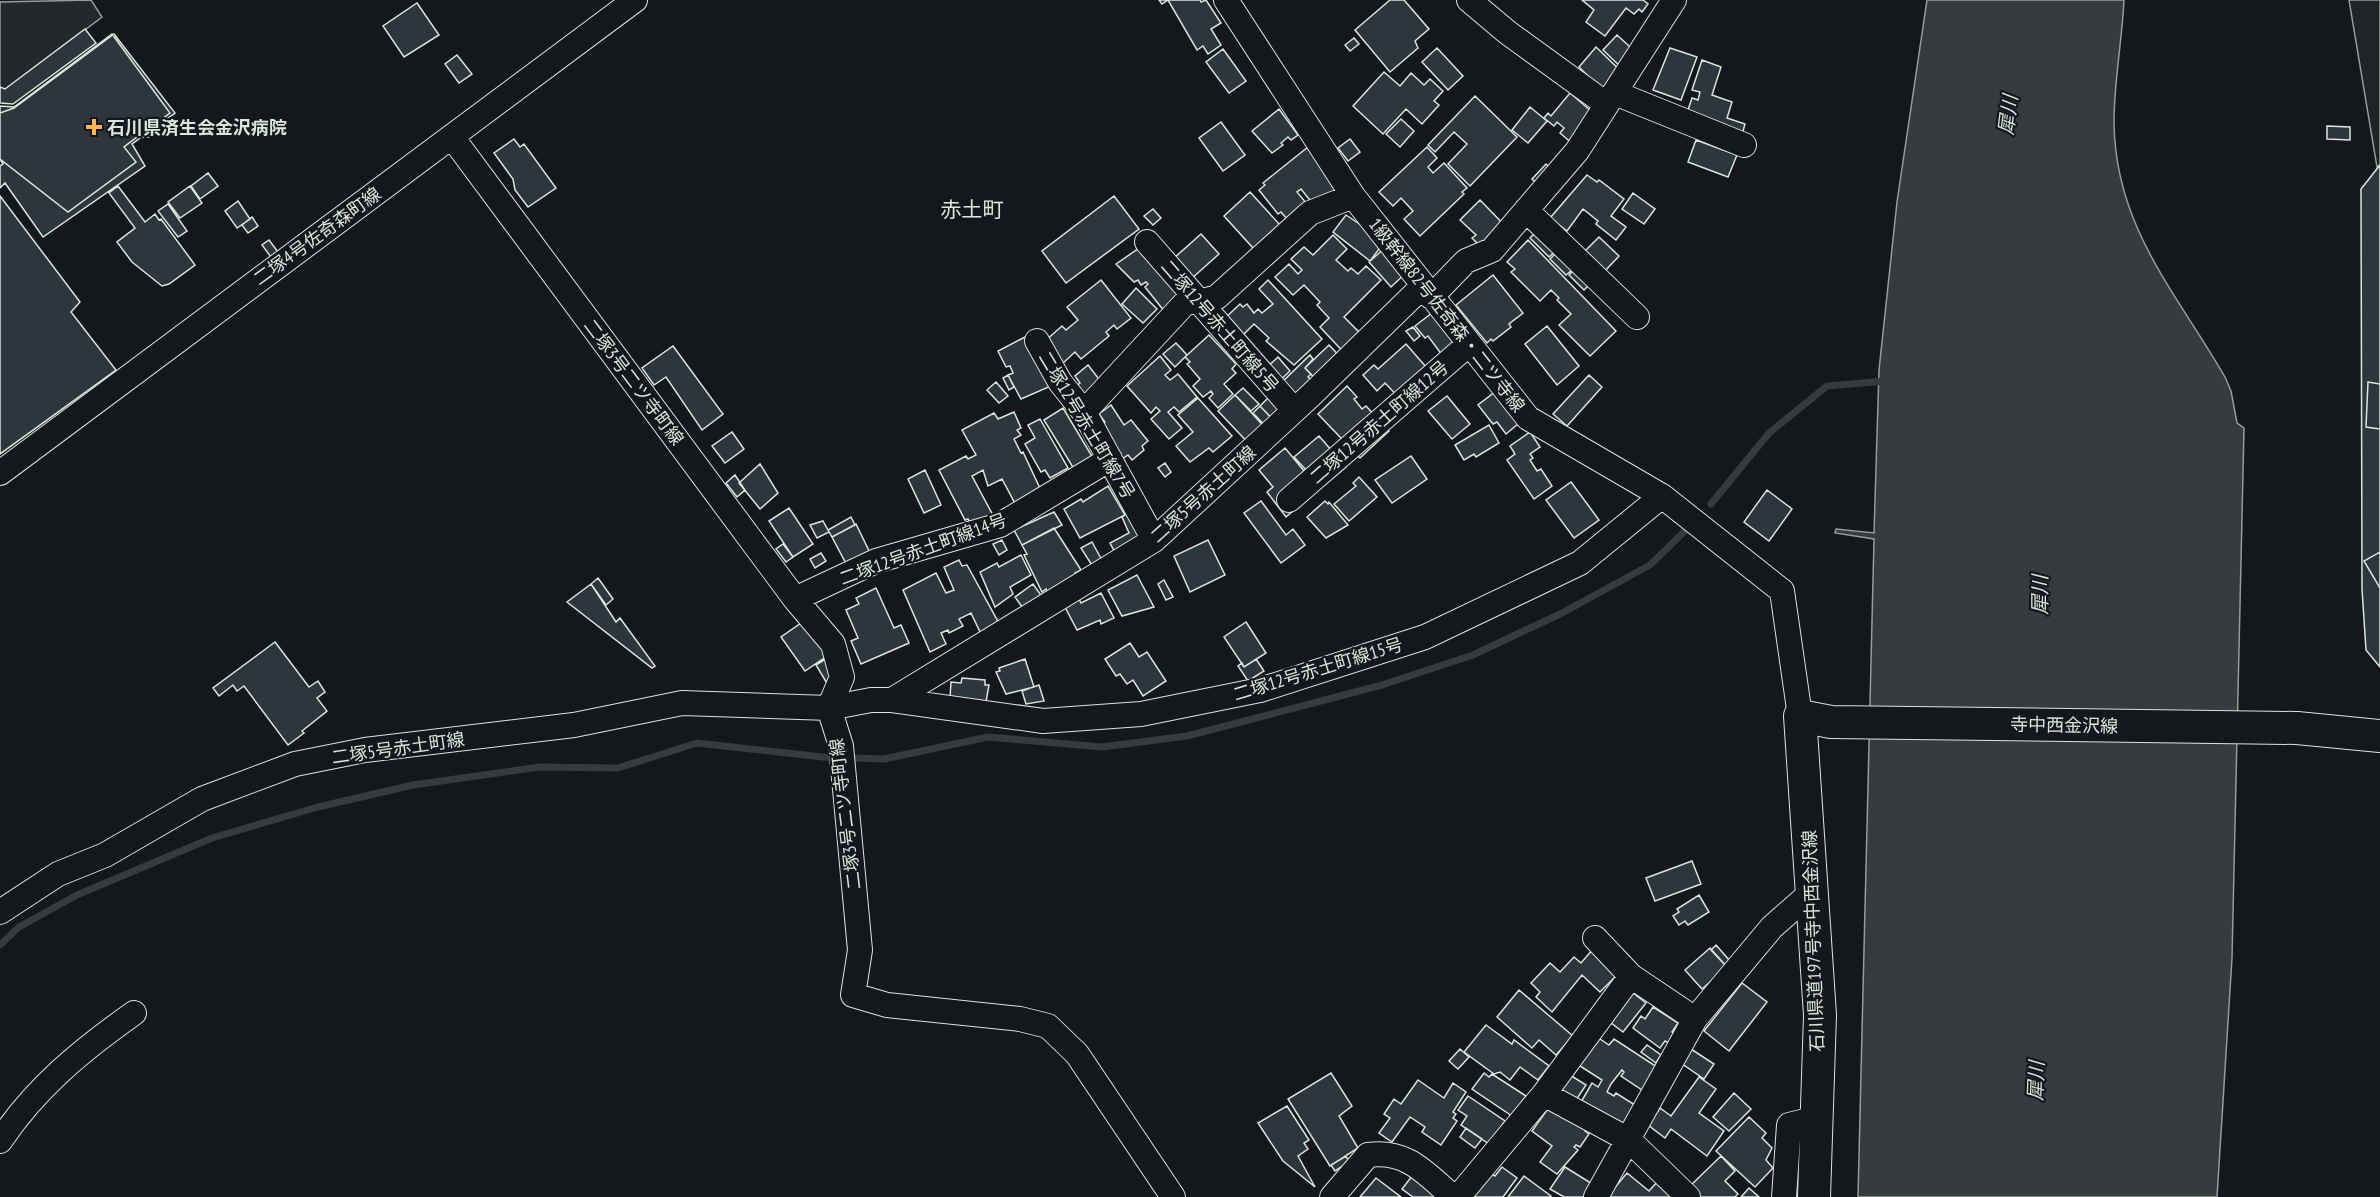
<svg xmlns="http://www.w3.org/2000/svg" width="2380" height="1197" font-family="'PT Sans Narrow','Noto Sans JP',sans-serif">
<rect width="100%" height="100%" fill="#14181c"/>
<path fill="#202428" stroke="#939e99" stroke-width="1.5" d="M2349,0h31v165l-3,2z"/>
<path fill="#24282b" stroke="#939e99" stroke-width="1.5" d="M91,0l11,17 -102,77v-92z"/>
<path fill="#363b3e" stroke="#939e99" stroke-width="1.5" d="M1927,0h197c-2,41 -10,82 -10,122 1,105 62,170 111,255l6,14 6,32 7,5 -12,530 -15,239h-359l16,-658 -39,-6 1,-4 38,4 5,-163 18,-168z"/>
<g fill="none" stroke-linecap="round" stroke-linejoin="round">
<path stroke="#363b3e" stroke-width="7" d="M1711,504l58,-71 58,-47 59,-5
M0,945l19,-18 58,-32 135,-57 106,-31 95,-22 127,-18 78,1 79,-25 126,14 61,2 104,-22 114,10 85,-11 195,-51 91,-30 89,-42 88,-48 38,-37"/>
</g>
<path fill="#2c363c" stroke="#d8e6dc" stroke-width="1.5" d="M1159,0h41l1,2 5,-2 15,23 -10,6 10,16 -13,9 -5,-8 -6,4 -29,-50 -6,4z
M1390,0h14l25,29 -14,12 3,7 -28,24 -35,-42z
M1582,0h61l5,4 -6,8 -3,-3 -5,5 -8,-6 -21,28 -19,-14 8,-12z
M417,3l22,32 -35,22 -21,-31z
M85,29l11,14 -83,61 -13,-1v-16l5,2z
M112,34l58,79 -15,11v6l-5,7h-13l-13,10 12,15 -68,50 -68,-53v-53l14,1z
M114,34l61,79 -43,31 13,22 -102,71 -38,-54 -5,5v-22l3,-2 -3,-5v-46l14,-5z
M1617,35l24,22 -14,16 -24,-23z
M1354,38l5,6 -9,7 -5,-6z
M1596,47l31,30 -18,20 -30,-30z
M1437,48l26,28 -15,14 -26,-28z
M1670,48l27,9 -16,43 -28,-10z
M1223,49l23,32 -17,12 -23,-31z
M457,55l15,19 -13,9 -14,-19z
M1702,60l19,7 -9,28 20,7 -5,16 18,6 -4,14 -56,-19 7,-21 6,2 2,-8 -8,-2z
M1384,72l16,14 11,-13 13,12 6,-6 13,12 -9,10 5,4 -17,19 -16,-15 -23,25 -30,-28z
M1570,93l28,24 -24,28 -14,-12 4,-5 -7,-6 -3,4 -10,-8 4,-5 3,3z
M1475,96l42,41 -47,49 -22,-22 19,-20 -13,-12 -19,20 -7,-7z
M1530,107l17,14 -19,22 -16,-13z
M1279,109l19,26 -7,5 -3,-3 -7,6 2,2 -11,8 -20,-22z
M1401,119l13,12 -14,16 -14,-13z
M1221,122l24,33 -22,16 -24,-33z
M2327,126l23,1v13l-23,-1z
M514,139l6,8 4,-3 32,44 -28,19 -13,-17 -2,-11 -19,-26z
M1350,139l10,13 -12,9 -10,-13z
M1696,140l41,15 -9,22 -40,-15z
M1308,147l34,42 -25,20 -16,-20 -4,3 10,12 -20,15 -6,-7 -3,2 -19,-24 6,-5 -2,-2z
M1427,147l10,11 -9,9 5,6 11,-10 23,25 -5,4 2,2 -44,42 -16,-17 9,-8 -12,-13 -8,8 -14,-14z
M1546,164l15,13 -15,16 -14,-14z
M2380,165v502l-14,-17 -4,-61 -1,-400z
M208,173l10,13 -18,13 -9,-13z
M1587,175l10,7 2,-2 25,19 -13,17 15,11 -10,13 -20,-16 2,-3 -15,-12 -16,22 -17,-13z
M118,186l27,36 10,-8 4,6 2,-1 34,46 -26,19 -7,2 -30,-24 -15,-20 18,-14 -26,-35z
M190,186l12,17 -22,15 -12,-16z
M1250,192l40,44 -36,13 -30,-33z
M1633,193l22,16 -11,15 -22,-15z
M0,196l80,106 -9,10 45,58 -116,84z
M1114,196l25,33 -73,54 -24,-32z
M1480,200l32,33 -34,11 -6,-6 4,-3 -16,-15z
M238,201l12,18 -13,9 -12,-17z
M168,204l19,27 -9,6 -20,-26z
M1153,209l8,9 -8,7 -9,-9z
M1346,215l39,26 -15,20 -37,-29z
M252,217l6,9 -10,7 -6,-8z
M1541,227l20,19 -12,11 -19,-19z
M1201,234l18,20 -29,26 -17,-21z
M1333,235l14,14 -11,11 12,11 3,-3 7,6 8,-8 15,14 -37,37 24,24 -18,18 -30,-32 9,-9 -12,-13 3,-3 -16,-17 -11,10 -18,-18 14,-13 9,10 4,-4 -11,-11 13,-12 9,8z
M1599,237l20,19 -15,16 -20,-20z
M269,240l9,12 -7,5 -9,-12z
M1528,240l88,91 -26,25 -31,-31 12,-11 -14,-14 2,-2 -8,-8 -11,11 -29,-29 4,-3 -8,-7z
M1145,244l44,62 -20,11 -24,-30 3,-3 -2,-2 -5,3 -3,-5 -4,2 -18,-18z
M1387,246l22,24 -18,17 -22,-25z
M1561,248l17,17 -12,10 -16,-16z
M1580,264l15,15 -11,11 -15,-15z
M1493,275l30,38 -14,11 2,3 -18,14 -2,-2 -4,4 -31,-38z
M1101,280l30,38 -14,11 -3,-4 -8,7 3,4 -28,23 -6,-7 -13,12 -17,-23 17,-15 4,4 12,-10 -11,-13z
M1268,280l54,59 -28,26 -28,-24 3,-3 -15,-14 -16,16 -17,-18 19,-18 3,3 4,-3 7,9 4,-4 4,4 11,-9 -14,-15z
M1136,288l21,21 -14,14 -21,-19z
M1437,309l24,31 -19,15 -14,-19 -3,2 -10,-12z
M1547,326l32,40 -22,19 -32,-41z
M1413,327l7,9 -6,5 -8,-10z
M1209,335l27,29 -4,5 4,4 -12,11 9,10 -15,14 -9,-10 4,-4 -2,-3 -8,6 -10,-11 7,-7 -13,-15 3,-2 -5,-5z
M1025,337l26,49 -30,13 -13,-24 5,-2 -3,-7 -4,1 -8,-16z
M1176,343l11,12 -12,12 -12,-13z
M1406,344l27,31 -27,30 -21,-22 -8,8 -14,-16 11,-10 4,4z
M1329,345l17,18 -24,23 -17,-18z
M673,346l50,68 -21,16 -36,-53 -12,8 -12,-17z
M1310,355l3,4 -8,9 6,6 -3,3 3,3 -13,27 -20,-21z
M1160,356l11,14 -6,5 5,5 8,-6 19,23 -18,15 -5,-5 -6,5 14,16 -13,11 -18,-20 9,-8 -4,-4 -5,6 -24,-27z
M1278,357l12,14 -14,13 -12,-14z
M1088,365l14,18 -25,18 -8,-10 11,-8 -5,-7z
M1008,375l6,12 -5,3 -6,-12z
M1589,375l13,12 -35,39 -14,-12z
M996,382l12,14 -9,7 -12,-13z
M2368,382l12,2v45l-14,-2z
M1347,386l10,11 -3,2 8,10 4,-3 23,25 -29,27 -42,-44z
M1243,388l16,16 -8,7 -16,-16z
M1500,388l24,31 -18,15 -9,-12 -4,2 -15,-19z
M1235,395l36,39 -17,15 -36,-38z
M1270,396l19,20 -10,10 -19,-20z
M1447,396l23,28 -18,15 -24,-28z
M1198,398l34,38 -19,16 -4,-4 -19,14 -14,-16 17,-14 -15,-17z
M1111,405l13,20 7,-5 17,21 -6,5 2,4 -12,10 -4,-5 -6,4 -29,-28 12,-9 -6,-8z
M1260,406l19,20 -7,7 -19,-20z
M1063,408l30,50 -19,11 -30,-49z
M1014,412l7,16 -4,2 4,5 -7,4 7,14 2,-1 21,45 -25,14 -17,-32 -14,7 -5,-16 -11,6 23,43 -21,11 -6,-11 -3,1 -26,-50 27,-14 2,3 8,-4 -14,-25 32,-17 4,6z
M1040,419l28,49 -18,10 -5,-8 -4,2 -16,-28 10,-6 -7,-13z
M1489,425l10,18 -23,14 -2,-3 -10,6 -9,-15z
M732,432l12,17 -19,14 -13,-17z
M1530,432l10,15 -10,7 3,4 -3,2 7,11 4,-2 11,17 -18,13 -27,-39 8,-6 -5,-8z
M1319,436l27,31 -24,20 -28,-30z
M1285,448l34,41 -33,28 -19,-25 6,-5 -14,-17z
M1411,456l16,23 -35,24 -17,-23z
M1165,463l6,9 -6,5 -7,-9z
M760,464l18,29 -18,16 -21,-26z
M925,470l16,35 -17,8 -16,-34z
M735,475l10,15 -8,7 -11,-14z
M1359,477l18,20 -28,24 -15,-17 22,-18 -3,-3z
M1571,482l28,38 -25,18 -28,-38z
M1108,486l17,29 -45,23 -16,-29 17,-10 2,3z
M1767,490l25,19 -23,32 -25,-19z
M1261,501l25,34 7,-6 12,16 -24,18 -37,-50z
M1325,501l3,3 1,-2 19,23 -22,13 -19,-21z
M789,508l24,36 -20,13 -24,-36z
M1125,510l16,29 -22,21 -9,-17 19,-10 -7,-16 3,-2 -2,-4z
M1054,512l8,13 -40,20 -8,-15z
M851,517l4,8 -23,12 -4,-7z
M823,521l6,11 -12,6 -7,-13z
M856,524l17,35 -22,14 -19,-36z
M1054,528l27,42 -6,3 2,3 -30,16 -1,-3 -4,3 -18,-37 3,-1 -5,-9z
M1002,540l5,10 -8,5 -6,-11z
M1208,540l17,35 -35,17 -16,-36z
M1092,542l12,22 -9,6 -14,-22z
M783,544l10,13 -7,5 -10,-13z
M2380,552v36l-16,-27z
M821,553l5,8 -11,7 -5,-9z
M1021,555l10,20 -21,12 3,7 -18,13 -15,-35 17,-9 2,4z
M959,560l3,6 5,-1 34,62 -19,9 -11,-23 -12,6 4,7 -14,7 -1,-3 -7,3 5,11 -16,8 -27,-62 33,-17 10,20 8,-3 -10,-23z
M1137,575l17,32 -32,9 -14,-26z
M598,578l15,21 -7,6 -15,-21z
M1164,580l9,17 -7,3 -8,-16z
M591,584l25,38 4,-4 35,48 -3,2 -85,-66z
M1033,584l10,14 -18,13 -10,-14z
M876,588l18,40 7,-3 8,18 -48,21 -10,-23 7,-3 -12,-28 13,-6 -3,-6z
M1101,593l13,25 -13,6 -1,-4 -23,10 -12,-23 14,-8 2,4z
M804,621l23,35 -22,15 -24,-34z
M1246,622l20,31 -22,14 -20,-30z
M275,642l34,45 9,-6 7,11 -8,6 10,13 -25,20 2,2 -16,12 -44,-59 -7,5 -4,-6 -14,11 -6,-8z
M1130,643l9,14 8,-5 19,29 -23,15 -10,-16 -6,4 -7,-10 -4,2 -11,-17z
M827,658l11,21 -10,6 -12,-20z
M1025,659l9,28 -28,7 -10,-22 4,-1 -1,-3z
M1256,659l8,12 -16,10 -10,-15 4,-3 2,4z
M962,678l23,2v5h4l-3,17 -36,-4 1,-16 10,1z
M1039,685l5,16 -18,3 -4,-13z
M1692,861l9,23 -46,17 -9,-23z
M1699,895l10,17 -21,13 -3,-4 -6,4 -6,-9 6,-4 -2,-3z
M1716,945l14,16 -5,4 -14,-15z
M1710,948l17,19 -25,22 -17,-19z
M1593,949l25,25 -18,18 -18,-17 -30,37 -16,-15 4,-5 -9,-9 19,-20 10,9 14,-15 7,6z
M1742,983l25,19 -38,49 -25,-20z
M1628,989l18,14 -23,29 -17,-13z
M1519,990l54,46 -17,19 -17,-15 -7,8 -35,-31z
M1653,1007l25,16 -6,9 4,2 -7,9 -4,-2 -5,7 -27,-20 8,-12 4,3z
M1486,1025l26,19 2,-4 35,26 -11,14 -18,-13 -10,13 -10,-8 -6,2 -30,-22z
M1597,1037l12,8 5,-6 43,28 -15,23 -21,-14 3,-4 -2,-2 -11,14 -4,8 7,4 2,-3 19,12 -13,22 -41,-25 11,-19 6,4 4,-7 -25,-16z
M1647,1045l14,10 -5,8 -15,-11z
M1460,1049l9,8 -11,12 -9,-8z
M1691,1049l23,15 -10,15 -23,-16z
M1331,1073l21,33 -13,10 19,32 -28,18 -42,-67z
M1484,1073l5,4 3,-3 34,22 -14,20 -40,-27z
M1570,1075l16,10 -10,15 -16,-8z
M1699,1077l17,12 -17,24 25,18 -17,25 -36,-27 -6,9 -17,-13 12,-17 11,8z
M1418,1080l26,18 9,-15 13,9 -13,20 3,2 -3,4 4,3 -16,24 -19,-13 3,-5 -15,-10 -18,25 -13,-9 11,-15 -6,-4 10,-15 7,5z
M1734,1093l17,16 -22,22 -16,-14z
M1468,1096l37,25 -16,23 -28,-19 6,-9 -9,-6z
M1552,1103l36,25 -3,3 4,3 -9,13 -4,-2 -2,2 4,3 -21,24 -17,-12 12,-16 -20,-15z
M1287,1106l22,34 -5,3 4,6 -10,7 17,31 -32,-26 -25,-38z
M1749,1117l17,16 -4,5 10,10 -6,12 7,8 -18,19 -39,-36z
M1466,1128l16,11 -7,9 -15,-11z
M1346,1156l3,6 -14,9 -4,-6z
M1721,1156l14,15 -10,10 13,13 -3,3h-38l-9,-9z
M1502,1167l15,11 -14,19h-31l18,-24 5,3z
M1565,1167l29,18 -8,12h-22l-14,-8z
M1627,1173l22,18 9,-10 18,16h-69z
M1412,1176l27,21h-26l-11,-8z
M1524,1176l27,20 -1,1h-42z
M1376,1178l25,19h-41z
M1749,1188l10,9h-18z"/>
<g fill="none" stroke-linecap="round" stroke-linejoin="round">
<g stroke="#d8e6dc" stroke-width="26">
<path id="minor" d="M1226,0l127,196 175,222 134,78 120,95 18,125
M1469,0l38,32 99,72
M1615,93l129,52
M452,137l343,462 38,45 9,33 -13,31 12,38 19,204 -7,45 34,10 133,14 28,7 29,28 96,143
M1526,210l111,107
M1147,242l147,168
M1431,297l35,-36 26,-11 85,-99 97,-151
M1037,341l23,41 24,30 70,128
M1084,412l102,-110h14l17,-5 93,-84 43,-17
M0,473l635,-473
M1289,500l180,-156
M795,599l81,-38 124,-36 110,-66
M892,700l262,-160 156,-144 113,-110
M0,912l58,-38 47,-19 97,-56 93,-35 70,-14 209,-25 108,-22 147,5 42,-8h21l151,21 98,-7 119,-24 165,-53 155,-74 82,-67
M1595,938l36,38
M1544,1094l85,46 59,57
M0,1141c36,-54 82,-91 134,-128
M1332,1197l36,-42c40,-5 57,18 85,42
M1458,1197l86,-103 87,-118 64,43 77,-92 41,-36
M1596,1197l99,-178
M1784,1197l5,-72 28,-7"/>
</g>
<g stroke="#d8e6dc" stroke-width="34">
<path id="major" d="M1814,1197l6,-182 -20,-299 31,6 466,6 83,8"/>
</g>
<use href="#minor" stroke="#14181c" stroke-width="24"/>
<use href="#major" stroke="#14181c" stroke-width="32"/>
</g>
<path fill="#ffb74d" stroke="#14181c" stroke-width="2" d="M91 118h6v6h6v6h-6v6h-6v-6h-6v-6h6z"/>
<g text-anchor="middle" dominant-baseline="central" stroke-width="4.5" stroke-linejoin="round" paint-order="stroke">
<g font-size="18" font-weight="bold" fill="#d8e6dc" stroke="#14181c" text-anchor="start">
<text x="107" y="127">石川県済生会金沢病院</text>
</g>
<g font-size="18" fill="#d8e6dc" stroke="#14181c">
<text transform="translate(317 236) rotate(-36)">二塚4号佐奇森町線</text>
<text transform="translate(1447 315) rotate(52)">1級幹線82号佐奇森・二ツ寺線</text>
<text transform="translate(1220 326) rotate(49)">二塚12号赤土町線5号</text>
<text transform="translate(634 382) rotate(53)">二塚3号二ツ寺町線</text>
<text transform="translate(1379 422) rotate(-41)">二塚12号赤土町線12号</text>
<text transform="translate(1087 425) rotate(59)">二塚12号赤土町線7号</text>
<text transform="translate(1203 494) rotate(-42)">二塚5号赤土町線</text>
<text transform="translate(923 549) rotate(-20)">二塚12号赤土町線14号</text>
<text transform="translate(1318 669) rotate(-17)">二塚12号赤土町線15号</text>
<text transform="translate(2064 725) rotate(1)">寺中西金沢線</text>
<text transform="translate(398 748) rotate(-8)">二塚5号赤土町線</text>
<text transform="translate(845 814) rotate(-97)">二塚3号二ツ寺町線</text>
<text transform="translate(1813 941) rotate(-92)">石川県道197号寺中西金沢線</text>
</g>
<g font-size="20" font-style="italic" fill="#d8e6dc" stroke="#14181c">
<text transform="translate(2008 115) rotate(-83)">犀川</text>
<text transform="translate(2040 595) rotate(-90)">犀川</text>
<text transform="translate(2036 1081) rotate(-88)">犀川</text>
</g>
<g font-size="21" fill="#d8e6dc" stroke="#14181c">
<text x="972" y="209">赤土町</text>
</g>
</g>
</svg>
